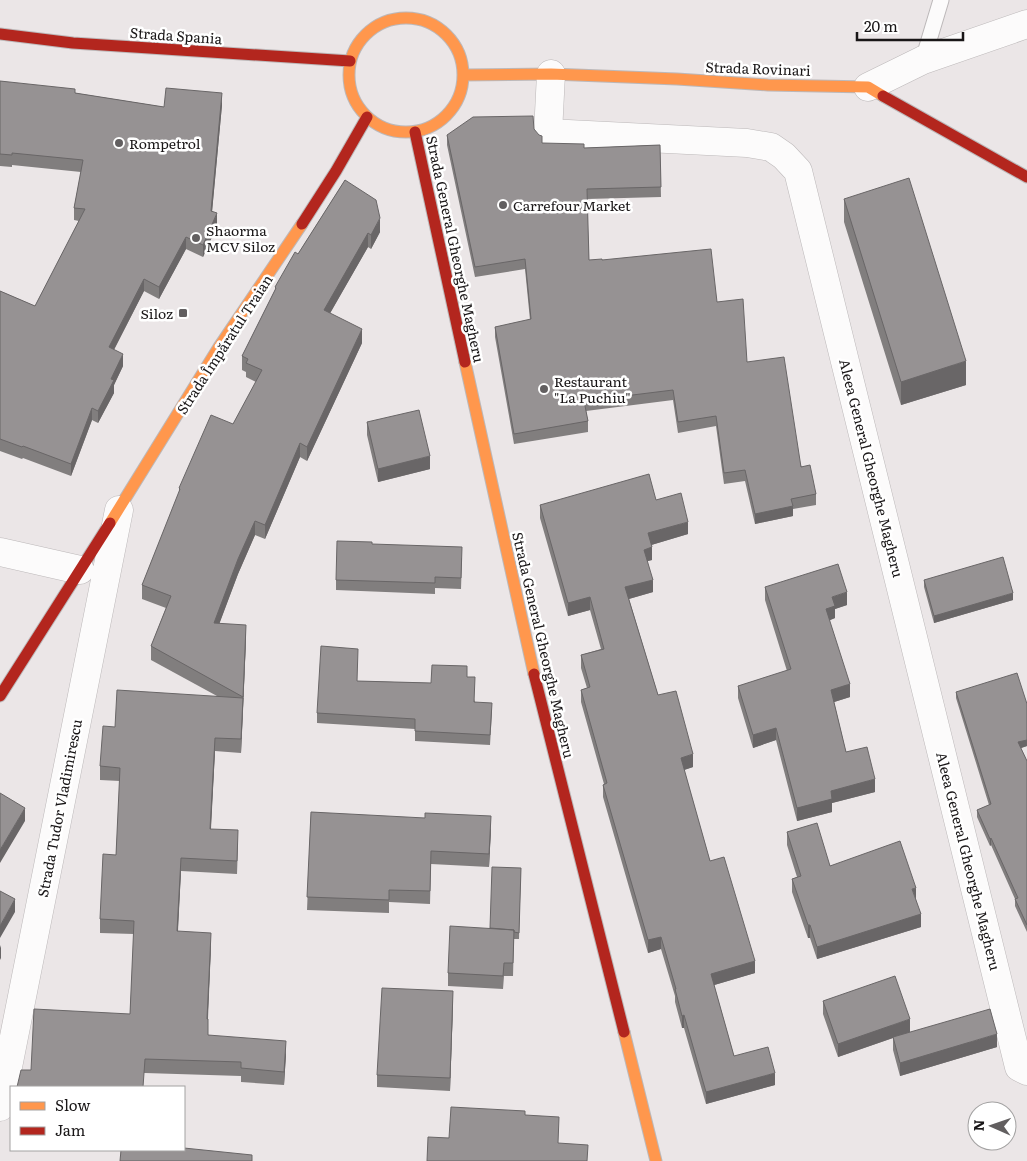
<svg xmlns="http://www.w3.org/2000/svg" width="1027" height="1161" font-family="Literata,serif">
<rect width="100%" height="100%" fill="#ebe6e7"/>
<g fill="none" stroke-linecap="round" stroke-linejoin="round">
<g stroke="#bcb8b9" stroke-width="17">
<path id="lane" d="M923,60l18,-60"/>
</g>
<g stroke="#bcb8b9" stroke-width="29">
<path id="street" d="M551,74l-3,59 199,10 24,4 13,9 14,15 221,896 8,4
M868,87l55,-27 104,-36
M0,552l80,18
M0,1107l119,-597"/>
</g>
<g stroke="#bcb8b9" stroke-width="13">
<path id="slow" d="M349 75a57 57 0 1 1 114 0a57 57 0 1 1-114 0Z
M464,75l87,-1 126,5 91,6 100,2 15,9
M465,362l69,312
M110,523l109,-176 83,-123
M624,1032l32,129"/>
</g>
<g stroke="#bcb8b9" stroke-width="13">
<path id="jam" d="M0,34l73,9 277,18
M883,96l144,81
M415,132l50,230
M302,224l34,-53 31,-54
M534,674l90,358
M0,696l110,-173"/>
</g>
<use href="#lane" stroke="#fcfbfb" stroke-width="15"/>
<use href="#street" stroke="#fcfbfb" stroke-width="28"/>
<use href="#slow" stroke="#ff974d" stroke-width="11"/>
<use href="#jam" stroke="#b3261e" stroke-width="11"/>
</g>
<path fill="#817e7e" d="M0,81l164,26 58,-2 -10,106 5,15 -14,31 -17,-8 -27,50 -15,-8 -30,59 9,16 -9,19v8l-16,30 -6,-3 -21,56 -48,-18 -1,1 -22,-8v-160l35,15 44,-85 -5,-1v-12l7,-36 -69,-7v2l-12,-1z
M534,129l8,14 42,5 76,-3 1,52 -74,2 2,61h13l115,42 30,60 69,132v11l-23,4v7l-38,8 -10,-43 -21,3 -8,-58 -38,7 -5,-33 -87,11 2,10v11l-74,12 -19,-107v-10l35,-7 -5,-51 -50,8 -28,-132v-10z
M345,180l35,52 -9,17 -3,-2 -38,66 32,30 -55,118 -7,-4 -35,82 -10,-4 -17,39 -19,50 27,15 -5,114 -26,-2 -4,78 27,15 -1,30 -56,-3 -3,60 33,15 -3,73v16l78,19 -2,31 -43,-3v-6l-96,-3 -114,-3 99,-56 4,-80 -34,-1v-14l16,-64 4,-74 -20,-1v-14l15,-39 102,-31 -66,-36v-14l15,-38 -24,-9v-14l37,-92v-5l54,-64 23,-42 -10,-5v-5l-4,-2v-14l33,-66v-3l23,-33z
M844,199l122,186 -65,20 -57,-183z
M367,422l63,47 -52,13 -11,-47z
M656,500l32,34 -37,11 1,15 -5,1 6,31 -24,7 29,96 35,72 -9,3 26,91 45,112 -41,12 20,71 41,29 -69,19 -22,-76h-2l-7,-26v-6l-14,-47 -13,4 -45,-156v-12l1,-1 -23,-82v-12l6,-2 -6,-20v-13l20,-6 -11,-39 -22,6 -28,-98v-13z
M462,558l-1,31 -26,-1v6l-99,-4v-10z
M924,580l89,20 -79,23 -10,-36z
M765,587l82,18 -12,4v9l-6,2 21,77 -16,5 12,50 29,40 -43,11v9l-35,9 -21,-81 -23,8 -15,-50v-12l49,-15 -22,-71z
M467,677l8,25 17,10 -2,33 -75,-4v-12l-98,-6v-10l41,-32 73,2z
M956,692l71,12v42l-6,2 6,13v171l-12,-26v-7l-24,-54 -1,1 -13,-29v-7l12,-5 -33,-107z
M311,812l180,17 -2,38 -58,-3 -1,40 -41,-2v11l-82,-3z
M787,832l43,34 86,34 5,27 -104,32 -7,-21h-2l-16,-46v-13l5,-2 -10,-32z
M521,868l-2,71h-5l-1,37h-9l-1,13 -55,-3v-13l42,-45z
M823,1001l87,31 87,15 -97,29 -7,-26v-12l-55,19 -15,-43z
M453,1004l-3,87 -73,-4v-12z"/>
<path fill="#696667" d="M222,93v12l-11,118v-12z
M217,213v13l-14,31v-12z
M380,218v14l-9,17v-14z
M368,233v14l-44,77v-14z
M186,237v12l-27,50v-12z
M144,279v12l-35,68v-12z
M362,329v14l-55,118v-14z
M123,354v12l-9,19v8l-16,30v-12l13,-32z
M966,361v24l-65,20v-23z
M92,408v12l-21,56v-12z
M300,443v14l-35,82v-14z
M430,456v13l-52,13v-13z
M793,506v10l-38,8v-10z
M255,521v14l-17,39 -24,64v-15l24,-64z
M688,522v12l-40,12v-13z
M652,547v13l-8,2v-12z
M653,580v12l-28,8v-13z
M847,592v13l-12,4v9l-9,4v-13l6,-12z
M1013,593v7l-79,23v-7z
M590,597v13l-22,6v-13z
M246,625v14l-3,72v-14z
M850,684v13l-19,6v-13z
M243,698v14l-2,41v-14z
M776,728v12l-23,8v-13z
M215,738v13l-5,92v-14z
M1027,740v6l-9,3v-7z
M693,754v13l-12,4v-13z
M875,779v13l-43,11v9l-35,9v-13l34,-17z
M25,808v13l-25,42v-13z
M491,816v13l-2,38v-13z
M991,838v7l-1,1v-7z
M181,858v13l-4,74v-14z
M916,888v12l-4,-11z
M15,899v13l-15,26v-12z
M921,914v13l-104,32v-12z
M808,925h2v13h-2z
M211,933v13l-4,86v-13z
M661,937v12l-13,4v-13z
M1,945v13l-1,2v-12z
M755,961v12l-44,13v-12z
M453,991v13l-3,87v-13z
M684,1015v13h-2v-12z
M910,1019v13l-72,25v-13z
M997,1034v13l-97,29v-13z
M286,1041v13l-2,31v-13z
M775,1073v12l-69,19v-12z"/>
<path fill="#969293" stroke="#696667" d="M0,81l75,8v4l89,14 2,-19 56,5 -11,118 6,2 -14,32 -17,-8 -27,50 -15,-8 -35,68 14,7 -12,25 3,1 -16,31 -6,-3 -21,56 -48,-18 -1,1 -22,-8v-148l35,15 50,-97 -11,-1 9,-48 -71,-7v2l-12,-1z
M533,116l1,13 5,6 3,1v7l42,1v4l76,-3 1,42 -74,2 2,71 13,-1v1l109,-11 6,53 26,-3 4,63 37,-5 17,110 9,-2 6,29 -25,5 2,7 -38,8 -10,-44 -21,3 -8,-57 -38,6 -5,-32 -89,11 4,20 -74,13 -19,-107 36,-8 -6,-60 -50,8 -28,-132 26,-18z
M909,178l57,183 -65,21 -57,-183z
M345,180l31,20 4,18 -9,17 -3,-2 -44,77 38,19 -55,118 -7,-4 -35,82 -10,-4 -17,38 -24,64 32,2 -3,72 -92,-51 20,-50 -29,-11 38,-96 -1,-1 32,-73 22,9 29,-54 -16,-7 2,-4 -6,-3 34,-68 -1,-1 20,-35 3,2z
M419,410l11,46 -52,13 -11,-47z
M649,474l7,26 25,-7 7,29 -40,11 4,14 -8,3 9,30 -28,7 33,108 18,-4 17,63 -12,4 29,103 14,-4 31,104 -44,13 23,82 34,-9 7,26 -69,19 -22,-77 -2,1 -7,-27h1l-15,-52 -13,3 -45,-155 4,-2 -26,-93 9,-3 -9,-32 23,-6 -14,-52 -22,6 -28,-98z
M337,541l35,1v2l90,3 -1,31 -26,-1v6l-99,-3z
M1003,557l10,36 -79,23 -10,-36z
M838,564l9,28 -15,5 3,9 -9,3 24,75 -19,6 15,62 21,-5 8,32 -44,12 1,8 -35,9 -21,-80 -23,7 -15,-49 53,-17 -26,-82z
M321,646l37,3 -1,32 74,2 1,-18 35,1v11h8l-1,25 18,1 -2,32 -75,-4v-12l-98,-6z
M1017,673l10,31v36l-9,2 9,19v164l-12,-26 3,-1 -27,-60 -1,1 -13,-29 14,-6 -35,-112z
M117,690l126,8 -2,41 -26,-1 -5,91 28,1 -1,31 -56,-3 -4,73 34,2 -4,86h1v16l78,6 -2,31 -43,-4v-6l-96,-3 -2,28h-126l4,-17h10l3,-61 96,5 4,-93 -34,-2 3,-65 13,1 4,-87 -20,-2 3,-40 12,1z
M0,793l25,15 -25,42z
M311,812l114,6v-5l66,3 -2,38 -58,-3 -1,40 -41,-1v10l-82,-3z
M817,823l13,43 70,-25 16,47 -4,1 9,25 -104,33 -7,-22h-2l-16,-46 9,-3 -14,-44z
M492,867l29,1 -2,65 -5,-1v-2l-24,-2z
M0,891l15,8 -15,27z
M450,926l64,4 -1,33h-9l-1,13 -55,-3z
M895,976l15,43 -72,25 -15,-43z
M382,988l71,3 -3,87 -73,-3z
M990,1009l7,25 -97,29 -7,-26z
M451,1107l74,4v4l34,2 -1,26 30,2 -1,16h-160l1,-24 21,1z
M184,1148l68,7v6h-132l1,-11h63z"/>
<g fill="#625f60" stroke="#fff" stroke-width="2">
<circle cx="119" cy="143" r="5"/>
<circle cx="503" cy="205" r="5"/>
<circle cx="196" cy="238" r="5"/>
<rect x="178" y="308" width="10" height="10" rx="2.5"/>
<circle cx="544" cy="389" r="5"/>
</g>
<g text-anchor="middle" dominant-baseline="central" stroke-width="5" stroke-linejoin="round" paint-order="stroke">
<g font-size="14" fill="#191617" stroke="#fff">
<text transform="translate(176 35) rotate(4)">Strada Spania</text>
<text transform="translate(758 68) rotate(2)">Strada Rovinari</text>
<text transform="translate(456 249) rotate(78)">Strada General Gheorghe Magheru</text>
<text transform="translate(224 344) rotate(-57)">Strada Împăratul Traian</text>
<text transform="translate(872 468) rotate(76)">Aleea General Gheorghe Magheru</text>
<text transform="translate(544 645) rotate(77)">Strada General Gheorghe Magheru</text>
<text transform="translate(59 808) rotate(-79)">Strada Tudor Vladimirescu</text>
<text transform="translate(969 861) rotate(76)">Aleea General Gheorghe Magheru</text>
</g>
<g font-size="14" fill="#191617" stroke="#fff" text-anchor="start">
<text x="129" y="143">Rompetrol</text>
<text x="513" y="205">Carrefour Market</text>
<text x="206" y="230">Shaorma<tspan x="206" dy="16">MCV Siloz</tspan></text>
<text x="173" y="313" text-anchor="end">Siloz</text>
<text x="554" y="381">Restaurant<tspan x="554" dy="16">"La Puchiu"</tspan></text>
</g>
</g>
<rect x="10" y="1086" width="175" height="65" fill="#ffffff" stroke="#a3a2a2"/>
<rect x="20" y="1102" width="25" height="8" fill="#ff974d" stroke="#a3a2a2"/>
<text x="55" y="1111" font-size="15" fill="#191617">Slow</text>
<rect x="20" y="1127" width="25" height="8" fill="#b3261e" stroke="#a3a2a2"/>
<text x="55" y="1136" font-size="15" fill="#191617">Jam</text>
<g transform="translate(992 1126) rotate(272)"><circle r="24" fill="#ffffff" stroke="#a3a2a2"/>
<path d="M0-4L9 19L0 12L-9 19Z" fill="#625f60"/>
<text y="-8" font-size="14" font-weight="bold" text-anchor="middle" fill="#191617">N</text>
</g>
<path d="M857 32v8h106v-8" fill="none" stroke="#191617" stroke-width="2.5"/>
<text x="864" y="32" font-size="15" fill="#191617" stroke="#ffffff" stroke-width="4" paint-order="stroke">20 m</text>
</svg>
